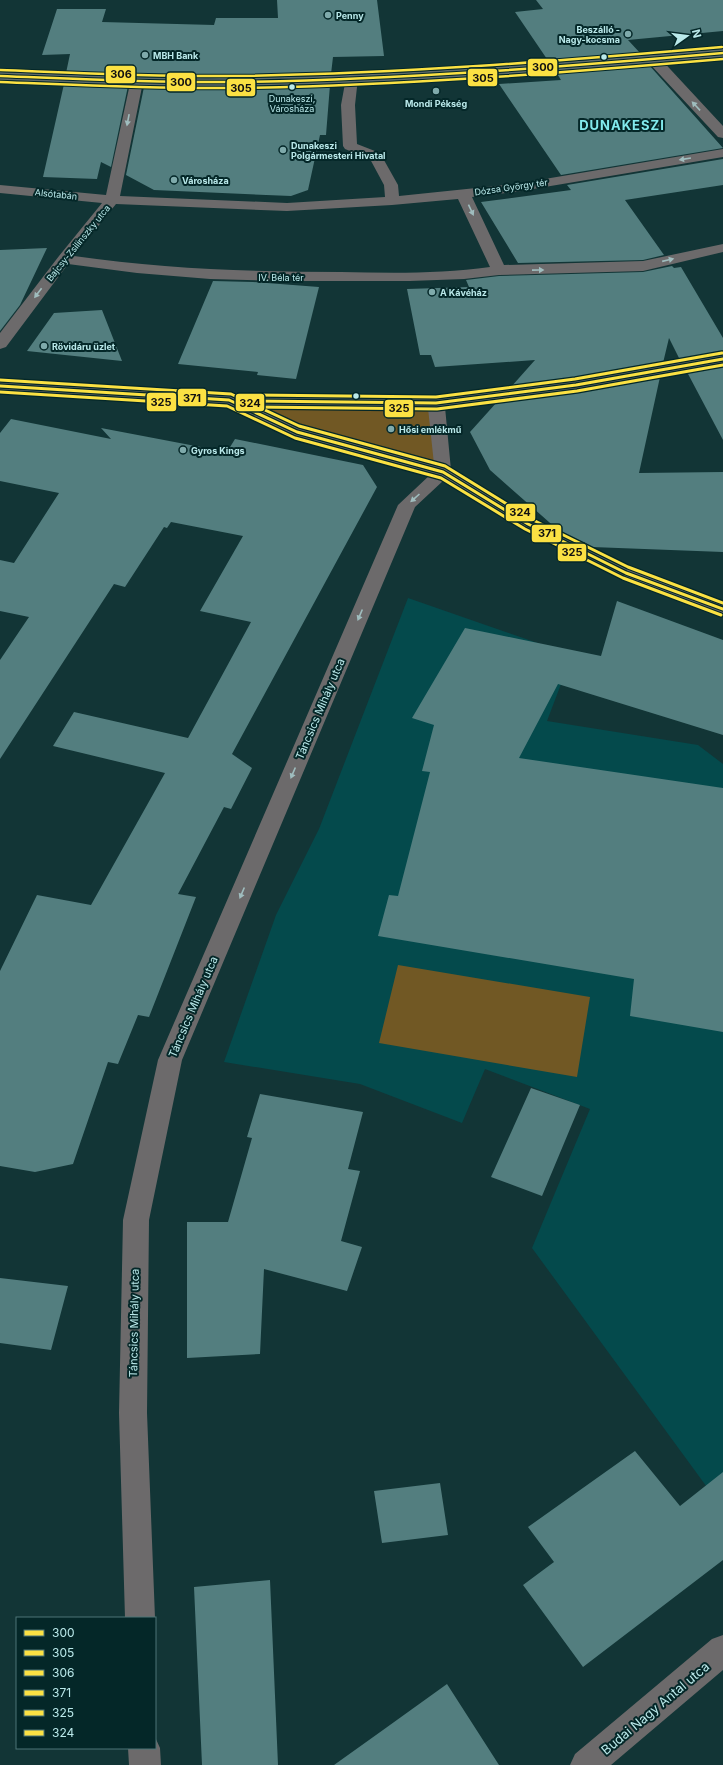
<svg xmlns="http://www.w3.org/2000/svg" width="723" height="1765" font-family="Inter,sans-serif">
<rect width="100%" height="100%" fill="#123536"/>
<path fill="#044a4c" d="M408,598l164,57 -25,66 151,24 25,19v745l-191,-261 58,-139 -105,-40 -23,54 -102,-39 -136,-22 52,-147 43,-86z"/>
<path fill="#715824" d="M229,400l207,3 7,69 -146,-40z
M398,965l192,32 -13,80 -198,-34z"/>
<path fill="#537e7f" d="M277,0h100l7,56 -51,1 -2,17 -127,3 -138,-4 4,-19 -28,1 15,-46h49l-4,13 112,3 2,-7h62z
M536,0h187v31l-95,9 13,14 -92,8 -34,-50 28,-3z
M649,65l74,83 -162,27 -62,-91 62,-4 -5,-8z
M64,84l64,2 -17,81 -10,-5 -4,17 -54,-2z
M330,85l-4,50h-6l-12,55 -17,6 -137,-6 -28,-15 18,-88 89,1z
M723,159v26l-98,15 39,55 -21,5 -125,3 -37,-61 90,-12 -4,-5z
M47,248l-27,57 -20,26v-81z
M672,266l2,2 7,-1 42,71v15l-43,7 -11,-22 -6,25 -87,16 -65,8 24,-27 -100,7 -4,-12h-11l-13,-66 62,-2 -3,-7 33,-4 144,-4z
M213,281l40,1 66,5 -23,92 -39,-4 1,-3 -80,-8z
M102,310l20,51 -95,-10 27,-38z
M723,366v74l-36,-68z
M660,377l-21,96 84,-1v80l-131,-5 -34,-17 -68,-60 -20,-38 27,-30 79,-11z
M11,419l100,20 -10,-11 126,24 8,-13 128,26 14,22 -145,267 20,14 -21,41 -7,-2 -46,87 18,3 -47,120 -11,-2 -20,49 -10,-2 -35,102 -38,8 -35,-6v-195l37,-76 54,10 74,-132 -112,-27 21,-34 114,26 63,-116 -51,-11 43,-75 -72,-14 -4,6 -3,-1 -39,60 -11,-3 -114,175v-99l29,-43 -29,-6v-51l14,3 45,-70 -59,-12v-48z
M617,601l106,39v95l-165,-51 -39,74 204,30v244l-93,-16 4,-37 -256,-43 11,-41 9,1 32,-124 -8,-1 12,-46 -22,-7 53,-90 136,28z
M531,1088l49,17 -38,91 -51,-19z
M260,1094l103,18 -15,57 12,2 -19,70 21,6 -15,44 -83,-22 -4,85 -73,4v-136h41l24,-84 -5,-1z
M0,1278l68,8 -17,64 -51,-7z
M635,1451l45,55 43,-34v88l-140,107 -60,-82 31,-23 -26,-35z
M440,1483l8,52 -66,8 -8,-52z
M270,1580l8,185h-76l-8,-178z
M447,1684l52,81h-165l49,-35z"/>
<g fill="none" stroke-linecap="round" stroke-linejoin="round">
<path fill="#6c6a6b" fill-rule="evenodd" d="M653,55l5,1 65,70v12l-5,-1 -70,-75 -1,-3 1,-3z
M352,74l6,4 -3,27 2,39 23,9 18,32 1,11 116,-12 208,-35v8l-208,35 -43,5 32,68 139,-4 80,-17v8l-80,19 -144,4 -35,4 -54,2h-126l-74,-2 -73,-6 -69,-9 -62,83 -6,2v-16l59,-77 43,-53 -102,-10v-8l106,10 25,-116 5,-1 7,4 -23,114 167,7 98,-6 -1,-12 -14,-26 -25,-10 -2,-3 -2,-41 5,-27zM458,199l32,68c-49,7 -100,6 -149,5 -89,0 -178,-3 -267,-16l42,-52 171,7 105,-6z
M723,354v10l-147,26 -131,17 6,63 83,50 99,49 90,33v13l-104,-38 -97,-49 -78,-48 -29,27 -233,553 -33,160 -2,193 8,205h-30l-6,-205 4,-193 35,-160 240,-555 33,-31 -140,-38 -63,-31 -228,-14v-10l229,14 207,3 140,-18zM253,405l175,3 6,56 -131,-36z
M723,1635v35l-112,95h-41l5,-11 137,-115z
M155,1737l5,11 1,17h-32l-1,-17h27z"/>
<path fill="#5e6a6a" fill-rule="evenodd" d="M723,49v8c-163,14 -326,27 -490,29 -78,1 -155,-3 -233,-6v-8c78,3 155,7 233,6 164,-2 327,-15 490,-29z"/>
<g stroke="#042728" stroke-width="4.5">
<path id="bus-1" d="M0,76c78,3 155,7 233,6 164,-2 327,-15 490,-29"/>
</g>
<g stroke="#042728" stroke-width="4.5">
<path id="bus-2" d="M0,82c78,3 155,7 233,6 164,-2 327,-15 490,-29"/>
</g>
<g stroke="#042728" stroke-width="4.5">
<path id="bus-3" d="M0,70c77,3 155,7 232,6 164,-2 327,-15 490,-29"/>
</g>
<g stroke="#042728" stroke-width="5.5">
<path id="bus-4" d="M0,386l229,14 68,32 146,40 85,52 98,49 97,36
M250,401l186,2 140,-18 147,-26"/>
</g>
<g stroke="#042728" stroke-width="5.5">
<path id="bus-5" d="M0,392l227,14 68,32 146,40 84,51 98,49 98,37
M250,407l187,2 140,-18 146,-26"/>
</g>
<g stroke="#042728" stroke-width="5.5">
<path id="bus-6" d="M0,380l231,14 68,32 146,40 86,53 97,48 95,36
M250,395l186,2 139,-18 147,-26"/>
</g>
<use href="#bus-1" stroke="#fbe143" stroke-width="2.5"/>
<use href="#bus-2" stroke="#fbe143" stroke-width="2.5"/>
<use href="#bus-3" stroke="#fbe143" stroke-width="2.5"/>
<use href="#bus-4" stroke="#fbe143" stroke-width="3"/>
<use href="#bus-5" stroke="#fbe143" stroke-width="3"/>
<use href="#bus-6" stroke="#fbe143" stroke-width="3"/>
</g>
<defs><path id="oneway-solid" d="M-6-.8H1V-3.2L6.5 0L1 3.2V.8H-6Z"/></defs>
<g fill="#9fbdbe">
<use href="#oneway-solid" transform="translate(696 106) rotate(-133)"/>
<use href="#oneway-solid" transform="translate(128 120) rotate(101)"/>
<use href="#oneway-solid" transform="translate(685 159) rotate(171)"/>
<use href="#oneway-solid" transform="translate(471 210) rotate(65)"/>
<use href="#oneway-solid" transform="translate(668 260) rotate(-13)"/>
<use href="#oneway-solid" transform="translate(538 270) rotate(-1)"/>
<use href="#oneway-solid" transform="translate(38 293) rotate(127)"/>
<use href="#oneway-solid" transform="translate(415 498) rotate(138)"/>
<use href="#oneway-solid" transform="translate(360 615) rotate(113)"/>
<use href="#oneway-solid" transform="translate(293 773) rotate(113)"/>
<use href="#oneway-solid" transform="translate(242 893) rotate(113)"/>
</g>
<g fill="#7faaab" stroke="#042728" stroke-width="1.5">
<circle cx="328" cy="15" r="4"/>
<circle cx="628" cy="34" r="4"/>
<circle cx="145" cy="55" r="4"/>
<circle cx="436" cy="91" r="4"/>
<circle cx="283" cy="150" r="4"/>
<circle cx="174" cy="180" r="4"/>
<circle cx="432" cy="292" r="4"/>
<circle cx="44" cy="346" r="4"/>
<circle cx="391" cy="429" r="4"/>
<circle cx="183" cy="450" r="4"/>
</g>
<g fill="#bae9ea" stroke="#042728" stroke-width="1.5">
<circle cx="604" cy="57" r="3.5"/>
<circle cx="292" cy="87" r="3.5"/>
<circle cx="356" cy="396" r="3.5"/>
</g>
<g text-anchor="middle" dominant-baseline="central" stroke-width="4" stroke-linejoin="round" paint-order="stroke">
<g font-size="9" font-weight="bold" fill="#bae9ea" stroke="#042728" text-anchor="start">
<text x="336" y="15">Penny</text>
<text x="620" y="29" text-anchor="end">Beszálló -<tspan x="620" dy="10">Nagy-kocsma</tspan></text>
<text x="153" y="55">MBH Bank</text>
<text x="436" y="103" text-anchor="middle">Mondi Pékség</text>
<text x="291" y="145">Dunakeszi<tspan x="291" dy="10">Polgármesteri Hivatal</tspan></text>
<text x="182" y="180">Városháza</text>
<text x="440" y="292">A Kávéház</text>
<text x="52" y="346">Rövidáru üzlet</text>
<text x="399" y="429">Hősi emlékmű</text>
<text x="191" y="450">Gyros Kings</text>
</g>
<g font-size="9" fill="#bae9ea" stroke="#042728">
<text x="292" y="98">Dunakeszi,<tspan x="292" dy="10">Városháza</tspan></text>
</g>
<g font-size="9" fill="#bae9ea" stroke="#042728">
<text transform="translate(511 187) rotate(-8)">Dózsa György tér</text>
<text transform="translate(56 194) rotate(6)">Alsótabán</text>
<text transform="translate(78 243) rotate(-51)">Bajcsy-Zsilinszky utca</text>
<text x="281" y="277">IV. Béla tér</text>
</g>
<g font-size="11" fill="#bae9ea" stroke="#042728">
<text transform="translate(320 709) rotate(-67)">Táncsics Mihály utca</text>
<text transform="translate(193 1007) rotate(-67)">Táncsics Mihály utca</text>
<text transform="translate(134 1323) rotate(-89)">Táncsics Mihály utca</text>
</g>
<g font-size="13" font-weight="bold" letter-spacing="1" fill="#82eaed" stroke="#042728">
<text x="622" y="125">DUNAKESZI</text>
</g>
<g font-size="13" fill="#bae9ea" stroke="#042728">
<text transform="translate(655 1708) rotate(-40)">Budai Nagy Antal utca</text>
</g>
</g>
<g stroke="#042728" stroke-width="1.5">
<rect x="527" y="58" width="31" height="19" rx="4" fill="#fbe143"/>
<rect x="105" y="65" width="31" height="19" rx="4" fill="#fbe143"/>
<rect x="467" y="68" width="31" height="19" rx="4" fill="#fbe143"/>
<rect x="166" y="72" width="30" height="20" rx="4" fill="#fbe143"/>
<rect x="226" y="78" width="30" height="19" rx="4" fill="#fbe143"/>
<rect x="177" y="388" width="30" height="19" rx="4" fill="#fbe143"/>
<rect x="146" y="392" width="31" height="20" rx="4" fill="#fbe143"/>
<rect x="235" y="393" width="30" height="19" rx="4" fill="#fbe143"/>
<rect x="384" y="399" width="30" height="19" rx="4" fill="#fbe143"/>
<rect x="505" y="503" width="31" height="19" rx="4" fill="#fbe143"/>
<rect x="531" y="524" width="31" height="19" rx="4" fill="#fbe143"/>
<rect x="557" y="543" width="30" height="19" rx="4" fill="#fbe143"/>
</g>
<g font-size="11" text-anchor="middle" font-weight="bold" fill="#111">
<text x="543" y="71">300</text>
<text x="121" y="78">306</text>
<text x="483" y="82">305</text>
<text x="181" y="86">300</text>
<text x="241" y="92">305</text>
<text x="192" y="402">371</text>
<text x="161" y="406">325</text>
<text x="250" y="407">324</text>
<text x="399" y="412">325</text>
<text x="520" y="516">324</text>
<text x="547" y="537">371</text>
<text x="572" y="556">325</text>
</g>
<rect x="16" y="1617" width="140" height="132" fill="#042728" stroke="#4d7576"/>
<rect x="24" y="1630" width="20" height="6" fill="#fbe143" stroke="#4d7576"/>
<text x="52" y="1637" font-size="12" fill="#bae9ea">300</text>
<rect x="24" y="1650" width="20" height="6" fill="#fbe143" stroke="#4d7576"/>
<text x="52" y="1657" font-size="12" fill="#bae9ea">305</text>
<rect x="24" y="1670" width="20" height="6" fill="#fbe143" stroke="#4d7576"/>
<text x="52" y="1677" font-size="12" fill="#bae9ea">306</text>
<rect x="24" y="1690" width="20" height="6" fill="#fbe143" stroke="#4d7576"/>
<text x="52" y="1697" font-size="12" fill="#bae9ea">371</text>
<rect x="24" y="1710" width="20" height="6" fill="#fbe143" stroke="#4d7576"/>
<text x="52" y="1717" font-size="12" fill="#bae9ea">325</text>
<rect x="24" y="1730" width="20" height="6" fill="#fbe143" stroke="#4d7576"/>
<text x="52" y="1737" font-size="12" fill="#bae9ea">324</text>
<g transform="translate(687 36) rotate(76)" stroke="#042728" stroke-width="3" paint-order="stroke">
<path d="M0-3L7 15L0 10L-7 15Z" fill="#bae9ea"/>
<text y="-6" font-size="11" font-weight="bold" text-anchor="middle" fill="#bae9ea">N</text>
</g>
</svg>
